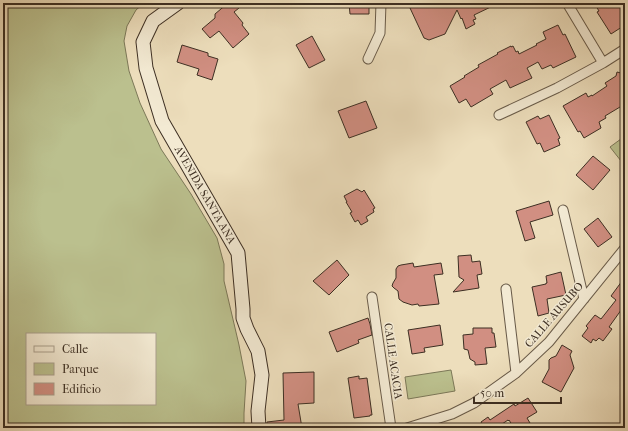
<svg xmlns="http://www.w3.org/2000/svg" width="628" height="431" font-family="'IM FELL French Canon',serif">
<rect width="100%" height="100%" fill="#eddebc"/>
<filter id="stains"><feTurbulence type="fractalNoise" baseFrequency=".005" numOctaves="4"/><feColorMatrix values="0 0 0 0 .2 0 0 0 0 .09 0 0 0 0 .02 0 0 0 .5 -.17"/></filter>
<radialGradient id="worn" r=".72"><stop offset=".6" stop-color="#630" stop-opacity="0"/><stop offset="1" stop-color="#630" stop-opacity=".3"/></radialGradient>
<path fill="#bbc08e" stroke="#7c7858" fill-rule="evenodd" d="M3,3h141l-8,7 -9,16 -3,15 5,30 11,32 21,46 30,45 26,44 7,26v17l15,64 7,36 -2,32v15h-241zM27,334h128v70h-128z
M625,136v30l-15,-19z
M451,370l4,21 -47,8 -3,-22z"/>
<path fill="#d18f82" stroke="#3d2f23" d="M228,3h7l4,5 -5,4 9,11 -1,2 7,9 -16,14 -14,-17 -9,7 -8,-9 13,-11v-4z
M349,3h20v11h-19z
M421,3h78l-25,12 2,4 -3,1 2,4 -9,5 -4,-11 -1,1 -4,-9 -12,24 -16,6 -5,-2 -14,-30z
M594,3h31v22l-14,9 -14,-22 2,-1z
M558,25l5,10 2,-1 11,23 -23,11 -2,-3 -9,4 -4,-7 -11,6 5,10 -22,10 -4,-8 -16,9 3,5 -22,13 -5,-8 -7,4 -9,-17 15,-9 -1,-1 15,-9 -1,-2 20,-11 -1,-1 14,-7v1l2,-1 3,6 2,-1 1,3 18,-9 -1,-1 10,-5 -3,-7z
M312,36l13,24 -16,8 -13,-23z
M182,45l26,8v3l10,3 -6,21 -15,-5 2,-6 -22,-7z
M617,72l8,2v30l-20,12 1,2 -7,4 2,6 -17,10 -4,-7 -2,1 -15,-26 23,-13 2,4 4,-2v1l15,-10 -2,-3 11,-7z
M366,101l11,27 -28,10 -11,-27z
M549,115l11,23 -2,1 2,6 -16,7 -4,-9 -3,1 -11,-22 12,-6 2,3z
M593,156l17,14 -17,20 -17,-15z
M357,189l5,3 2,-2 11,18 -2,1 1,3 -8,5 2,4 -7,4 -3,-5 -3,2 -5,-9 2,-1 -6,-10h1l-3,-6z
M549,201l4,14 -23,7 5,16 -10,3 -9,-30z
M598,218l14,19 -14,10 -14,-18z
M471,255l1,7 8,-1 2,13 -5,1 2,13 -26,4 11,-12 -5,-3 -1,-21z
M337,260l12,15 -20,20 -16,-14z
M413,263l1,4 27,-4 2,11 -9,1 5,29 -20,2 -1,-2 -6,1 -9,-3 -4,-3 -1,-8 -4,-3 -2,-2 1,-3 3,-5v-9l2,-3 3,-1z
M561,272l5,23 -19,4 2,14 -11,3 -6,-29 14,-3v-1h1l-1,-7z
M625,277v30l-1,-1 -15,21 3,2 -9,12 -4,-3 -3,3 -3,-2 -2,4 -9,-7 6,-8 -2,-2 9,-11 6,4 15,-19 -5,-4z
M368,318l2,6 2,11 -14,5 1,3 -22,9 -8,-20z
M440,325l3,20 -19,3 1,4 -13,2 -4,-24z
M473,328h19v5h2l2,14 -11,1 2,16 -12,1v-3l-5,-3 -2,-9 -4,-1 -1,-14 10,-1z
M562,345l10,6 -2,4 4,13 -13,24 -19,-10 7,-13v-9l2,-2 5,-2z
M314,372v31l-16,1 4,24h-35v-6l17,-2 -1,-47z
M359,376v3l8,-1 5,37h-2v1l-16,2 -6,-40z
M528,398l9,14 -10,6 3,5 -8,5h-8l-5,-8 -1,1v-1l-12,8h-19l5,-4 -1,-2 7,-5 2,3 24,-16 1,2z"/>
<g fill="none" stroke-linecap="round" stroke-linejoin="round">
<g stroke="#695b49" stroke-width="11">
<path id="street" d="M567,3l36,60
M368,59l12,-26 1,-30
M499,115l58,-27 46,-25 22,-14
M563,210l21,89
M506,289l10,84
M372,297l19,131
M407,428l45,-14 22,-11 42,-30 33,-31 76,-94"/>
</g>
<g stroke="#3d2f23" stroke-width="15">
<path id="secondary" d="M178,3l-25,18 -10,21 3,26 16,53 76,132 5,56v9l4,11 11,22 4,24 -4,36 1,17"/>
</g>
<use href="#street" stroke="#f3ead3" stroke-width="9"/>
<use href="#secondary" stroke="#f3ead3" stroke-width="13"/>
</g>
<g text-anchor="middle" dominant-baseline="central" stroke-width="3" stroke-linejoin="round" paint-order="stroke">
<g font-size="11" fill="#3d2f23" stroke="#f3ead3">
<text transform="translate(205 195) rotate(60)">AVENIDA SANTA ANA</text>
<text transform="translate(554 315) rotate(-49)">CALLE AUSUBO</text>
<text transform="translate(393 361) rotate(82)">CALLE ACACIA</text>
</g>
</g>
<rect width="628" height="431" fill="none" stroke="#eddebc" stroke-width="16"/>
<rect x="4" y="4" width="620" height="423" fill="none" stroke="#3d2f23" stroke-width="2"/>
<rect x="8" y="8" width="612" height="415" fill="none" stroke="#3d2f23"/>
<rect x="26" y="333" width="130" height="72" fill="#f3ead3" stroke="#aa9f8d"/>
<rect x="34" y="346" width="20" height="6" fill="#f3ead3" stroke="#aa9f8d"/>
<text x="62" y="353" font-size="12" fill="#3d2f23">Calle</text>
<rect x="34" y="363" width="20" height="12" fill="#bbc08e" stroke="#aa9f8d"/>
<text x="62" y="373" font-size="12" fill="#3d2f23">Parque</text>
<rect x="34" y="383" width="20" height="12" fill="#d18f82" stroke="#aa9f8d"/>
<text x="62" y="393" font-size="12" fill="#3d2f23">Edificio</text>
<path d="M474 397v6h87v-6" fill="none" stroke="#3d2f23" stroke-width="2"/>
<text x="480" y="397" font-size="12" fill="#3d2f23" stroke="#f3ead3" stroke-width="3" paint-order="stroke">50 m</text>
<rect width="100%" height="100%" filter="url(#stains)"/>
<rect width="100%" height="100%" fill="url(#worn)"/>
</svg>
